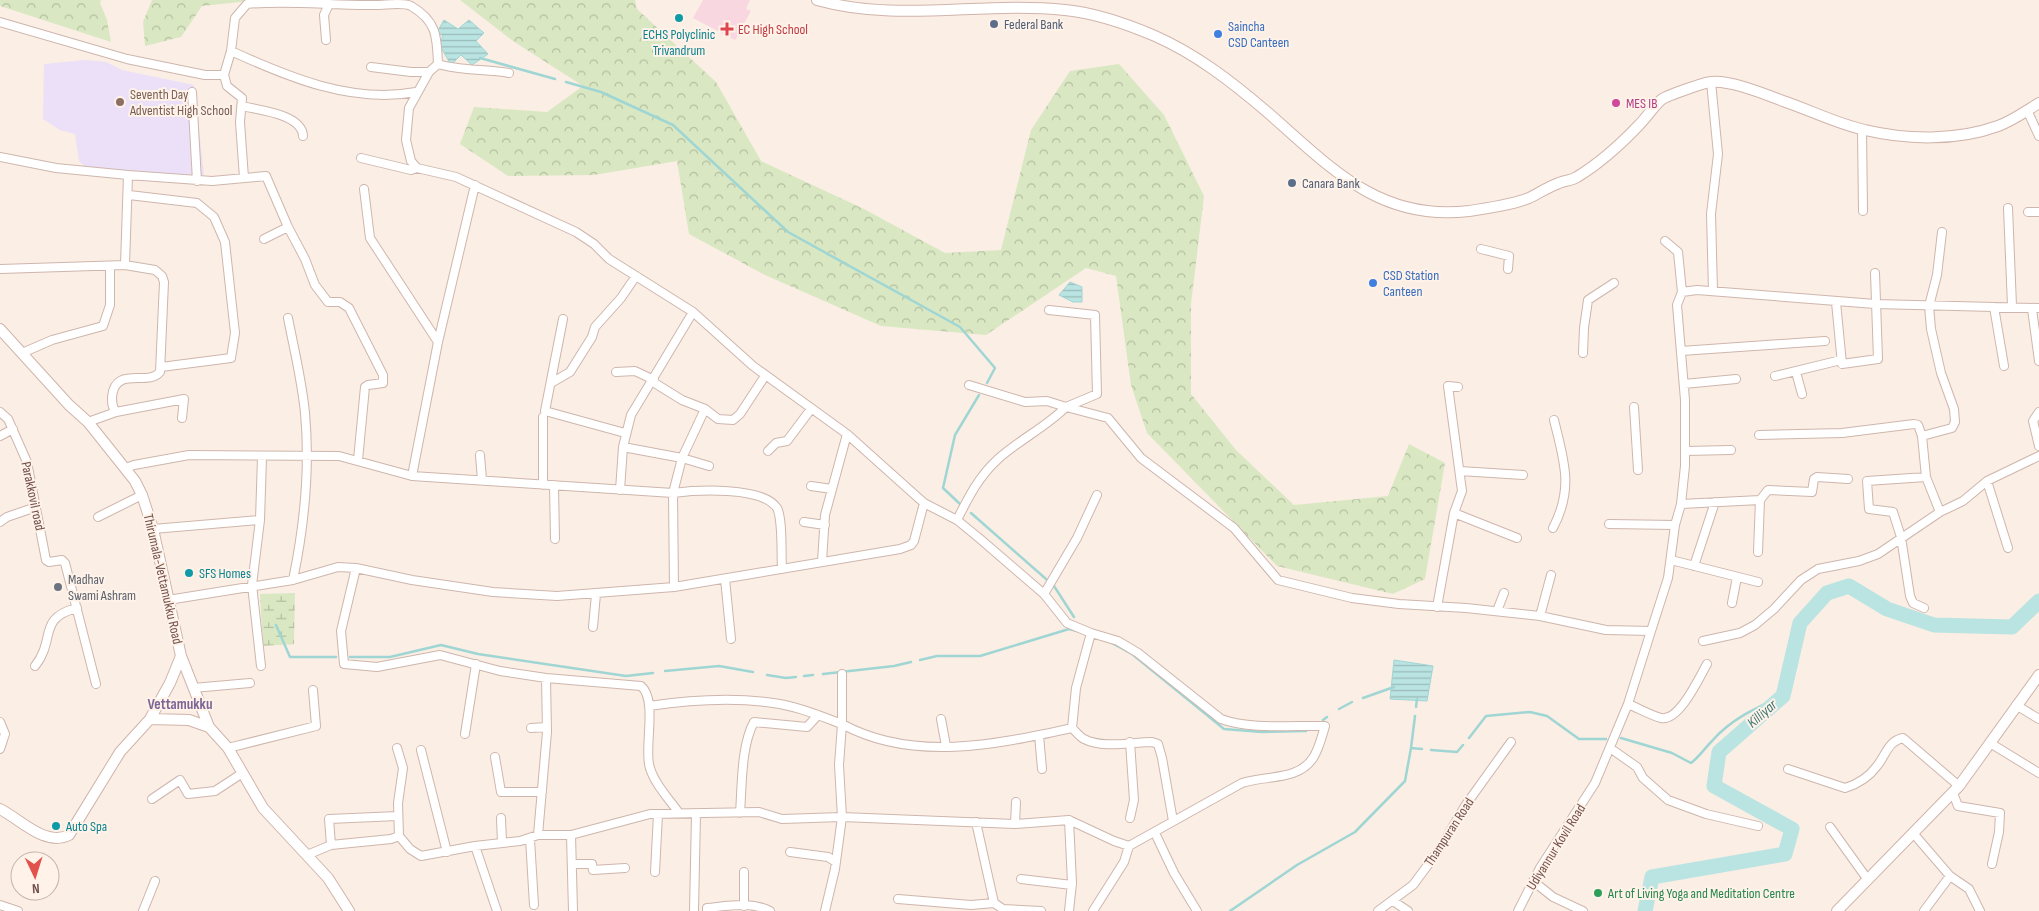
<svg xmlns="http://www.w3.org/2000/svg" width="2039" height="911" font-family="'Sofia Sans Condensed',sans-serif">
<defs>
<pattern id="forest-crowns" width="20" height="18" patternUnits="userSpaceOnUse" patternTransform="scale(1.25)"><rect width="20" height="18" fill="#d9e8c3"/><path d="M2 6a3 3 0 1 1 6 0M12 15a3 3 0 1 1 6 0" fill="none" stroke="#b4bea0"/></pattern>
<pattern id="wetland-marsh" width="20" height="14" patternUnits="userSpaceOnUse" patternTransform="scale(1.25)"><rect width="20" height="14" fill="#d9e8c3"/><path d="M1 5h8M5 5V1M11 12h8M15 12V8" fill="none" stroke="#b4bea0"/></pattern>
<pattern id="water-rules" width="6" height="5" patternUnits="userSpaceOnUse" patternTransform="scale(1.25)"><rect width="6" height="5" fill="#b9e4e2"/><path d="M0 2.5h6" fill="none" stroke="#9bbbb9"/></pattern>
</defs>
<rect width="100%" height="100%" fill="#fbeee4"/>
<path fill="#ebe0f8" d="M86,60l20,2 16,8 72,15 10,90 -115,-5 -10,-9 -4,-27 -15,-4 -17,-11 1,-55z"/>
<path fill="#f9d7e1" d="M703,0h47l-4,9 5,2 -16,29 -42,-22z"/>
<path fill="url(#forest-crowns)" d="M0,0h101l-1,3 7,17 4,22 -111,-36z
M152,0h107l-57,6 -21,31 -36,9 -2,-24z
M460,0h175l2,9 79,73 45,79 103,48 81,44 56,-3 30,-120 39,-59 49,-7 45,51 40,81 -13,108v90l45,56 58,55 94,-9 21,-52 36,19 -20,116 -32,15 -116,-28 -130,-133 -16,-48 -15,-109 -30,-8 -100,67 -105,-9 -116,-51 -76,-41 -12,-73 -83,14 -86,1 -48,-32 14,-37 73,5 36,-26 -70,-45z"/>
<path fill="url(#wetland-marsh)" d="M295,593l-1,51 -31,2 -3,-52z"/>
<path fill="url(#water-rules)" stroke="#9fd6d4" d="M444,20l14,9 11,-9 15,13 -8,8 12,13 -16,11 -11,-10 -10,10 -12,-21 4,-8 -6,-4z
M1070,282l12,5v15h-9l-14,-7z
M1394,660l39,6 -6,35 -37,-2z"/>
<g fill="none" stroke-linecap="round" stroke-linejoin="round">
<path stroke="#9fd6d4" stroke-width="2.5" d="M480,58l75,21
M566,82l35,10 72,33 115,107 172,95 35,41 -8,15
M960,504l-17,-16 12,-53 24,-40
M971,513l83,73 20,31
M276,625l14,32h46
M1110,642l22,12 92,75 38,3 44,-1
M350,657h40l51,-12 37,9 148,22 27,-3
M920,660l17,-4h43l89,-27 12,3
M665,671l54,-5 34,6
M823,674l71,-8 17,-4
M767,675l19,3 10,-1
M804,676l9,-1
M1363,698l31,-11
M1416,707l1,-8
M1339,709l13,-7
M1323,720l4,-3
M1469,738l17,-22 44,-4 17,4 32,23h27
M1621,738l51,15 19,10c9,-7 13,-14 21,-22 19,-22 45,-34 71,-45
M1411,748l4,-32
M1431,750l26,2 6,-7
M1230,911l67,-46 58,-33 50,-51 6,-33 11,1"/>
<path stroke="#b9e4e2" stroke-width="15" d="M1645,911l7,-34 133,-23 7,-25 -78,-43 5,-34 64,-56 17,-73 27,-30 22,-7 38,23 47,16 78,2 27,-26"/>
<g stroke="#ceb6ad" stroke-width="10">
<path id="street" d="M0,22l127,37 78,16h19l7,-24 4,-33 12,-14c43,-4 87,2 130,1 9,0 26,-3 34,1 26,15 26,31 27,58l-9,8 -20,36 -3,32 5,21 6,7 39,9 120,55 18,12 15,15 84,53 60,54 94,68 77,69 33,17 22,18 65,56 23,29 24,10 -15,55 -4,40c-74,16 -159,35 -230,-4l-3,41 3,52 -60,2 -23,-7 -109,2 -79,21h-33l-18,6 -45,5 -54,10 -11,-7 -11,-13 -8,3 -60,6 -24,10
M326,40l-2,-25 5,-11
M231,51c57,26 121,53 185,41
M438,64c23,7 48,5 71,9
M371,67l40,5h18
M224,75l3,11 15,12 -2,24 4,56
M1711,82l7,72 -7,60 2,77
M192,92l5,89
M242,106c16,4 60,8 61,30
M2027,110l12,26
M1862,130l1,81
M0,157l56,11 72,7 -3,90
M361,158l50,12 6,-2
M128,175l84,6 54,-5 22,51 17,32 10,26 13,17h12l9,6 34,67v8l-15,2 -3,2 -7,73
M364,189l6,49 68,104
M129,195l68,8 17,14 11,25 10,91 -4,25 -70,9
M2008,208l4,98
M2028,212h11
M264,239l24,-12
M1665,241l13,11 4,40
M1481,249l28,7 -1,13
M0,269l125,-4 30,5 7,6 2,6 -4,90c-12,15 -45,-7 -48,25 0,6 0,11 4,15l-28,10
M1836,302l6,62 36,-5 -3,-86
M1994,307l10,59
M2032,309l7,52
M1049,310l46,5 2,79 -31,13
M288,318c6,31 14,63 17,95 5,54 -1,114 -12,167
M563,319l-18,92 80,22
M1681,351l144,-10
M22,353l30,-13 51,-14 7,-21v-39
M1583,353l1,-25 4,-28 26,-17
M616,372l19,-1 19,9
M1796,372l6,22
M1775,376l66,-16
M653,382l29,18 23,9 13,10 15,1 7,-6 25,-38
M551,383l19,-11 22,-35 3,-10 26,-29 15,-22
M1684,384l52,-5
M1066,407l42,11 33,40 93,70 44,52 74,18 47,6 67,4 74,8 66,14 45,1 17,-53 7,-53 6,-21 4,-38v-66l-8,-95 5,-13 15,-2 178,14 164,4
M1634,407l4,63
M705,409l-23,49 -9,35c23,-3 89,-7 104,15 6,11 4,48 5,61
M0,412l8,7 19,43 19,98 3,2 13,-2 3,3 31,121
M116,412l68,-13 -2,19
M2039,412l-6,9 6,25
M1759,435l83,-2 72,-9 4,1 4,11 30,-8 3,-6 -1,-13 -13,-36 -10,-44 -2,-23 8,-31 5,-43
M0,436l13,-7
M1922,436l4,41 14,35
M623,447l59,11 27,8
M768,451l8,-8 11,-2 24,-32
M1685,451l46,-1
M480,455l2,25
M126,468l8,-3 55,-10 150,1 73,20 261,17 1,94
M1460,471l63,4
M412,476l26,-134 37,-157
M1987,481l21,67
M543,485v-68
M554,485l1,54
M811,486l21,3
M620,490l3,-43 8,-32 62,-103
M1681,504l79,-4 8,-10 44,2 2,-13 3,-2 31,2
M1454,513l8,-22 -14,-105 10,1
M98,517l44,-22
M957,520c11,-22 22,-44 41,-61 21,-19 48,-32 68,-52l-19,-6 -22,1 -56,-17
M0,522l7,-5 29,-10
M804,522l21,3
M1609,524l66,1
M1553,528c21,-40 11,-67 1,-108
M153,529l107,-9
M1758,552l2,-52
M1671,560l87,22
M822,561l3,-46 22,-81
M1694,566l21,-64
M356,568l56,12 81,12 64,4 117,-9 226,-38 11,-4 3,-4 10,-38
M725,579l6,60
M1044,594l33,-56 20,-43
M168,600l125,-20 45,-13 18,1 -15,63 3,33 33,3 63,-12 60,16 46,7 95,8c16,13 4,57 8,78 3,17 20,35 30,49
M1732,603l5,-26
M1437,607l17,-94 63,25
M1924,608l-11,-5 -3,-7 -9,-59 -8,-25 -24,-3 -2,-28 59,-4
M1497,611l7,-18
M1540,616l11,-41
M593,627l3,-33
M1703,641l37,-8 15,-8 19,-16 27,-29 17,-11 41,-8 19,-7 62,-42 23,-11 24,-20 52,-25
M35,666c21,-26 2,-48 42,-58
M261,666l-9,-81 8,-65 2,-63
M193,688l57,-5
M1628,704c10,4 22,11 33,14 18,4 38,-40 46,-54
M2016,705l23,14
M649,706c41,-6 83,-9 124,-3 24,3 47,13 69,21v-50
M941,719l5,27
M0,722l5,12 -5,15
M531,728l16,-1
M1072,728c4,4 8,9 12,11 20,10 47,3 68,3l6,2 4,14 11,63
M465,734l11,-70
M1039,735l3,34
M1130,742l4,58 -4,18
M1990,743l49,30
M228,748l88,-22 -3,-36
M397,748l6,20 -5,35 1,33
M1610,748l27,19 6,11 25,22 38,14 52,12
M421,750l26,102
M495,757l6,35h41
M1788,769l57,19c13,-4 24,-11 32,-22 9,-11 11,-25 26,-28l56,48
M1953,793l5,13 42,7 -1,19 -7,32
M152,799l28,-19 8,14 27,-3 26,-17
M740,813c2,-26 1,-68 14,-91l53,5 11,-12
M501,818l1,25
M1069,820l3,63 -3,28
M976,822l18,81 9,6 38,2
M1015,824l1,-22
M1830,827l38,53
M1155,833l19,40 23,38
M1913,833l37,43 19,13 11,22
M538,835l9,-103 -1,-54
M571,835l2,76
M530,839l4,66
M331,845l-2,-26 69,-3
M475,846l22,65
M790,852l38,5 8,5
M572,864h20l1,6 32,-2
M655,872l3,-58
M1021,879l51,6
M1533,881l20,16 30,14
M898,899l73,6 23,-2
M1393,901l15,10
M0,905l18,6
M744,906v-34
M143,911l12,-30
M694,911l2,-97
M707,911v-3c21,-2 44,-7 63,3
M825,911l10,-42 7,-52 173,7 54,-4 45,21 15,5 113,-63c24,-8 56,-2 71,-25 6,-9 9,-22 12,-32 -32,-1 -74,4 -104,-7l-83,-66 -20,-12 -27,-8
M1093,911l31,-49 5,-16
M1378,911l35,-26 26,-35 26,-44 46,-64
M1518,911l22,-43 55,-85 33,-79 23,-73
M1924,911l26,-35"/>
</g>
<g stroke="#d1b4ab" stroke-width="12">
<path id="secondary" d="M817,0c81,23 165,1 248,10 30,3 62,14 90,26 41,18 77,46 111,75 62,54 112,111 203,100 19,-3 43,-6 60,-13 10,-5 19,-11 30,-15 6,-3 12,-2 18,-6 23,-14 44,-33 62,-52 8,-8 14,-18 22,-25 4,-4 45,-18 50,-18 20,-2 53,12 72,19 27,9 54,23 82,29 42,10 92,11 133,-4 14,-5 28,-15 41,-23
M0,329l69,76 19,17 47,59 7,14 11,34 28,127 28,71 19,21 35,60 65,70 21,33
M150,719l39,1 20,7
M0,809c20,10 45,38 69,26l51,-83 30,-33 20,-36 11,-27
M1837,911l122,-125 80,-111"/>
</g>
<use href="#street" stroke="#fff" stroke-width="8"/>
<use href="#secondary" stroke="#fff" stroke-width="10"/>
</g>
<g fill="#0f9aa8" stroke="#fef2e9" stroke-width="2">
<circle cx="679" cy="18" r="5"/>
<circle cx="189" cy="573" r="5"/>
<circle cx="56" cy="826" r="5"/>
</g>
<g fill="#5c6f8a" stroke="#fef2e9" stroke-width="2">
<circle cx="994" cy="24" r="5"/>
<circle cx="1292" cy="183" r="5"/>
</g>
<path fill="#e0444e" stroke="#fef2e9" stroke-width="2" d="M724.5 21.5h5v5h5v5h-5v5h-5v-5h-5v-5h5z"/>
<g fill="#3f7fe0" stroke="#fef2e9" stroke-width="2">
<circle cx="1218" cy="34" r="5"/>
<circle cx="1373" cy="283" r="5"/>
</g>
<circle fill="#8d6e63" stroke="#fef2e9" stroke-width="2" cx="120" cy="102" r="5"/>
<circle fill="#d1479c" stroke="#fef2e9" stroke-width="2" cx="1616" cy="103" r="5"/>
<circle fill="#6b7280" stroke="#fef2e9" stroke-width="2" cx="58" cy="587" r="5"/>
<circle fill="#2e9e5b" stroke="#fef2e9" stroke-width="2" cx="1598" cy="893" r="5"/>
<g text-anchor="middle" dominant-baseline="central" stroke-width="4" stroke-linejoin="round" paint-order="stroke">
<g font-size="14" fill="#4e5e75" stroke="#fef2e9" text-anchor="start">
<text x="1004" y="24">Federal Bank</text>
<text x="1302" y="183">Canara Bank</text>
</g>
<g font-size="14" fill="#366cbe" stroke="#fef2e9" text-anchor="start">
<text x="1228" y="26">Saincha<tspan x="1228" dy="16">CSD Canteen</tspan></text>
<text x="1383" y="275">CSD Station<tspan x="1383" dy="16">Canteen</tspan></text>
</g>
<g font-size="14" fill="#be3a42" stroke="#fef2e9" text-anchor="start">
<text x="738" y="29">EC High School</text>
</g>
<g font-size="14" fill="#0d838f" stroke="#fef2e9" text-anchor="start">
<text x="679" y="34" text-anchor="middle">ECHS Polyclinic<tspan x="679" dy="16">Trivandrum</tspan></text>
<text x="199" y="573">SFS Homes</text>
<text x="66" y="826">Auto Spa</text>
</g>
<g font-size="14" fill="#785e54" stroke="#fef2e9" text-anchor="start">
<text x="130" y="94">Seventh Day<tspan x="130" dy="16">Adventist High School</tspan></text>
</g>
<g font-size="14" fill="#b23c85" stroke="#fef2e9" text-anchor="start">
<text x="1626" y="103">MES IB</text>
</g>
<g font-size="14" fill="#73514a" stroke="#fef2e9">
<text transform="translate(33 496) rotate(78)">Parakkovil road</text>
<text transform="translate(163 579) rotate(77)">Thirumala-Vettamukku Road</text>
<text transform="translate(1449 832) rotate(-57)">Thampuran Road</text>
<text transform="translate(1556 847) rotate(-58)">Udiyannur Kovil Road</text>
</g>
<g font-size="14" fill="#5b616d" stroke="#fef2e9" text-anchor="start">
<text x="68" y="579">Madhav<tspan x="68" dy="16">Swami Ashram</tspan></text>
</g>
<g font-size="14" fill="#27864d" stroke="#fef2e9" text-anchor="start">
<text x="1608" y="893">Art of Living Yoga and Meditation Centre</text>
</g>
<g font-size="15" font-weight="bold" fill="#7d6696" stroke="#fef2e9">
<text x="180" y="704">Vettamukku</text>
</g>
<g font-size="15" font-style="italic" fill="#3f7876" stroke="#fef2e9">
<text transform="translate(1762 714) rotate(-41)">Killiyar</text>
</g>
</g>
<g transform="translate(35 876) rotate(176)"><circle r="24" fill="#fef2e9" stroke="#c6b2a9"/>
<path d="M0-4L9 19L0 12L-9 19Z" fill="#e2524c"/>
<text y="-8" font-size="14" font-weight="bold" text-anchor="middle" fill="#73514a">N</text>
</g>
</svg>
